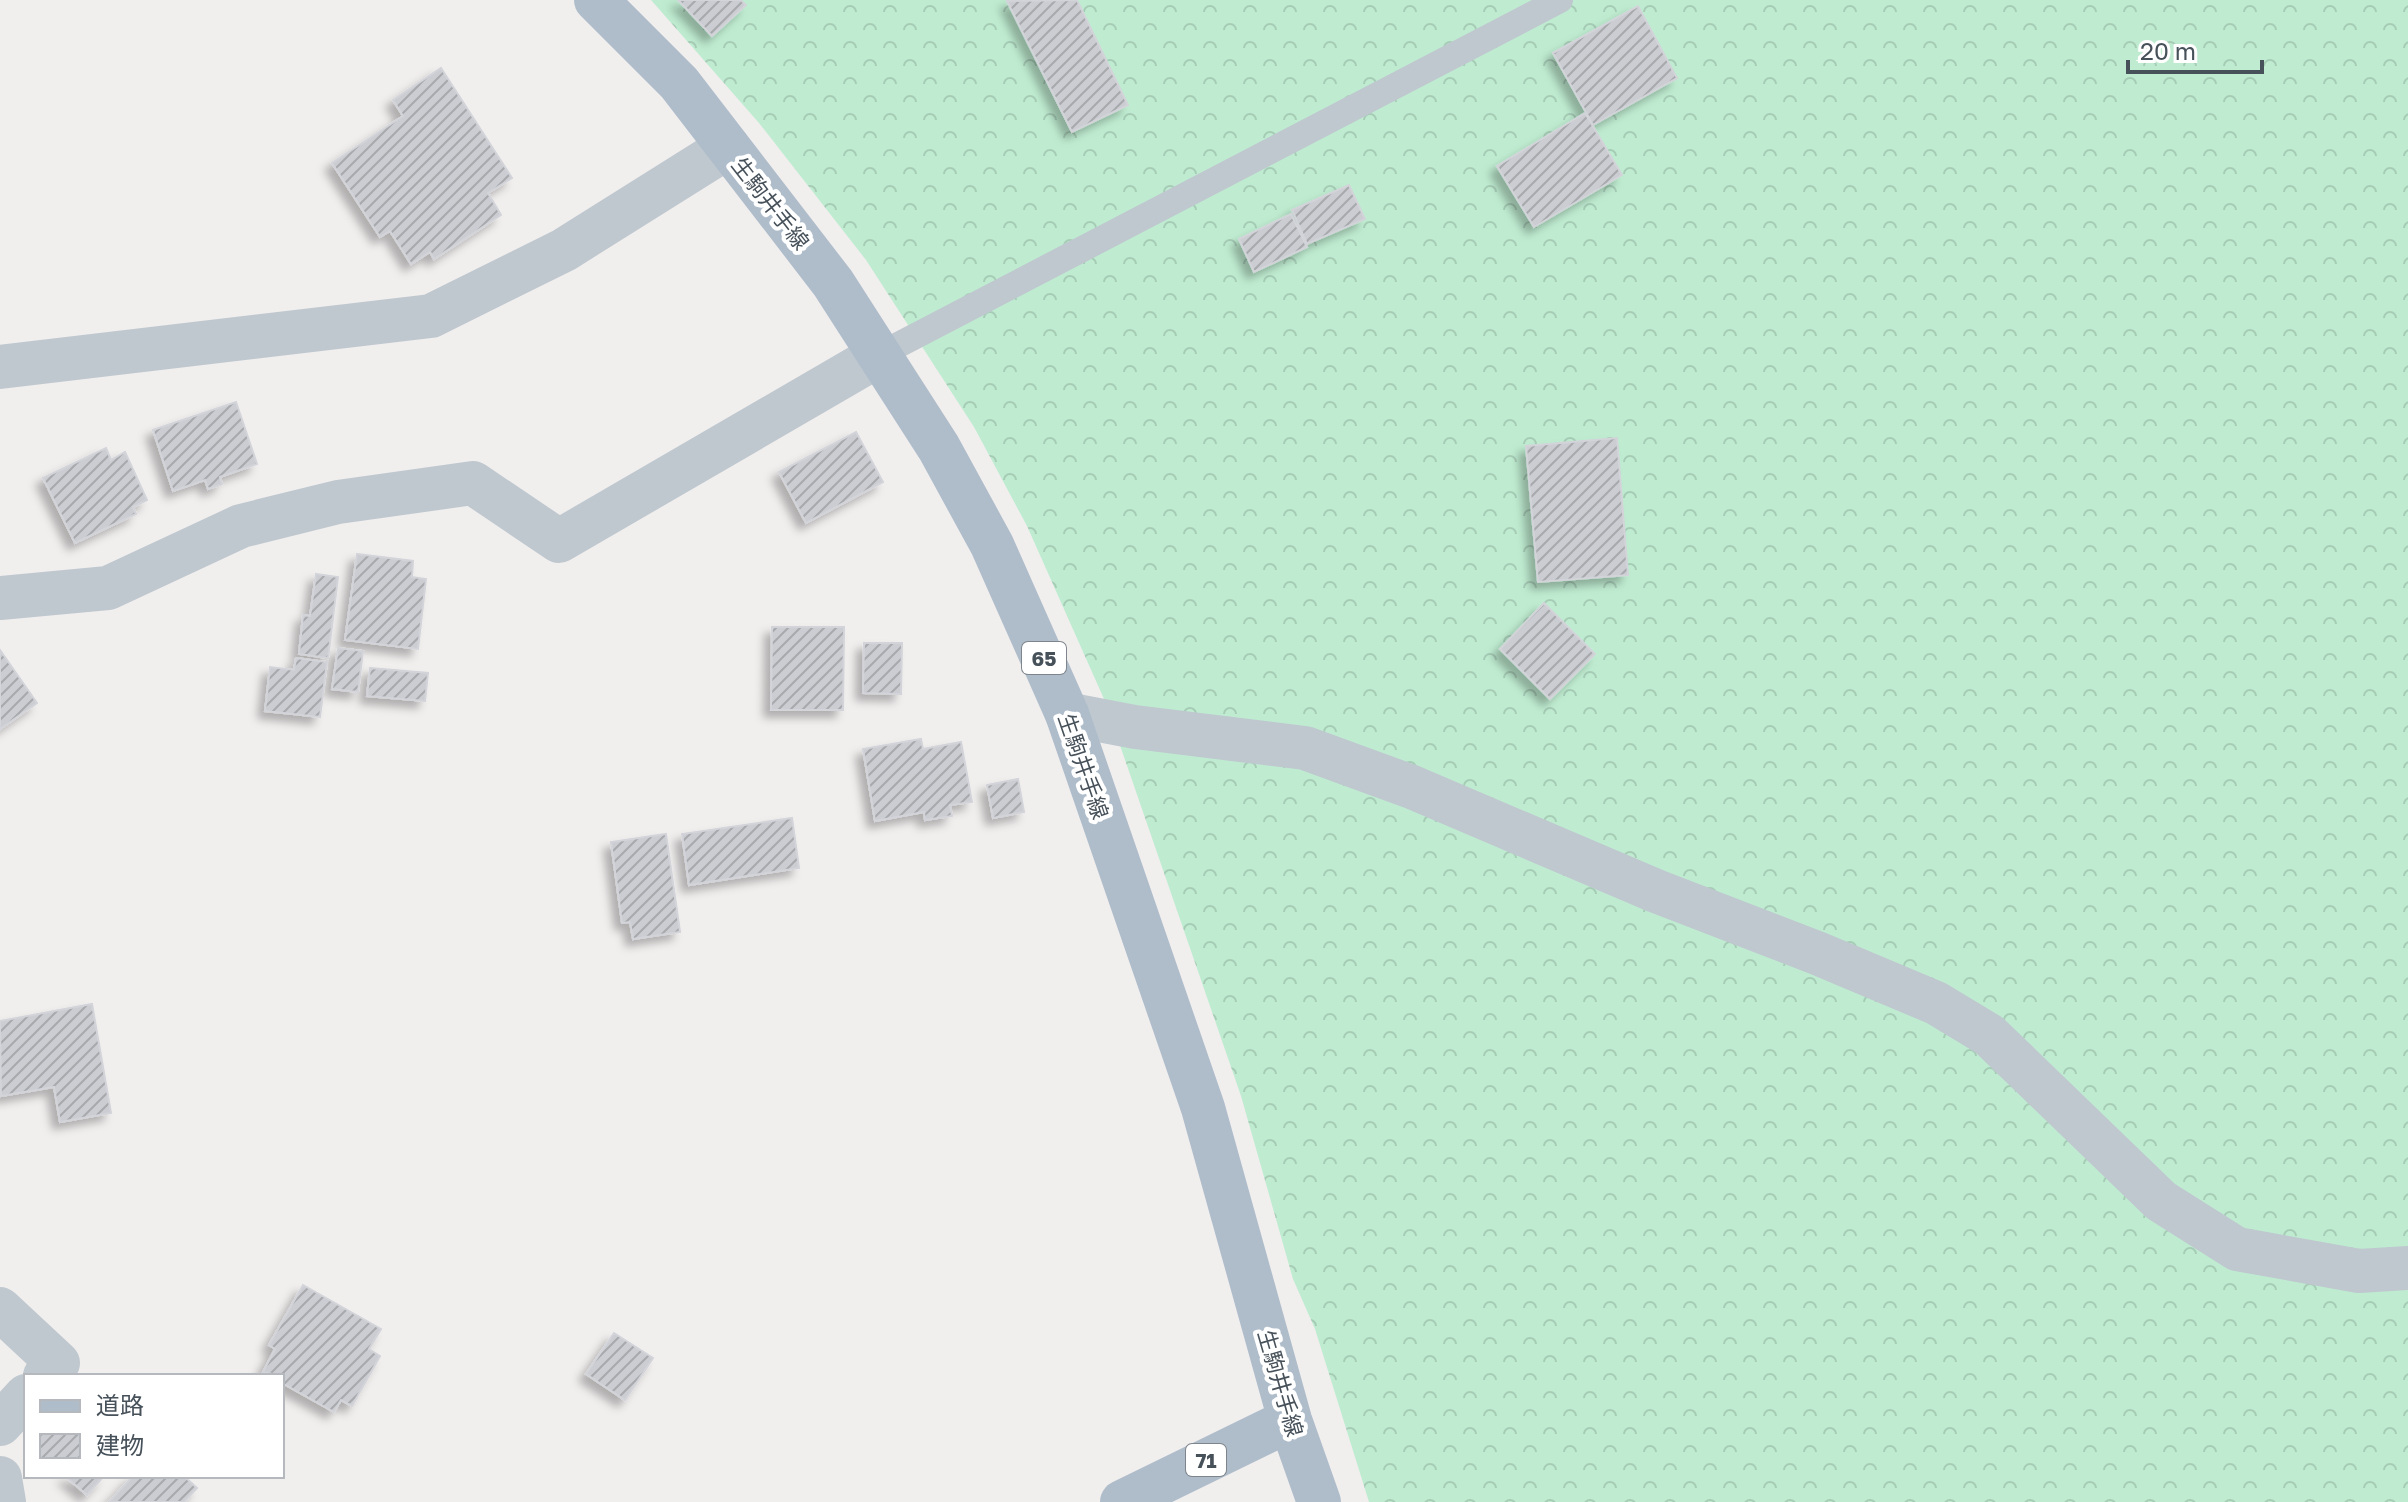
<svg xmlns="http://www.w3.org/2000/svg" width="2408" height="1502" font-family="'Golos Text','Noto Sans JP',sans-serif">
<defs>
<pattern id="forest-crowns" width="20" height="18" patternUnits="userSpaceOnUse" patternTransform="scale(2)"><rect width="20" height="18" fill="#bfecd1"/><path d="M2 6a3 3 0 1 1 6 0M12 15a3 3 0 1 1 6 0" fill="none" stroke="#a6ccb6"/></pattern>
<pattern id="building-hatch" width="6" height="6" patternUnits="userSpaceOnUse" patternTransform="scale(2)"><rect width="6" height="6" fill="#cbcdd2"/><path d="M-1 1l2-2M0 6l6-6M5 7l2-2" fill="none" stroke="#a7a9ad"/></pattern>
<filter id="shadow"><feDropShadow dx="-7" dy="7" stdDeviation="4" flood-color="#0004"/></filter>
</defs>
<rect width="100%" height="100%" fill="#f1eeee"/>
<path fill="url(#forest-crowns)" d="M651,0h1757v1502h-1039l-54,-173 -22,-50 -52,-183 -137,-397 -77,-173 -53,-99 -108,-167 -107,-137z"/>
<path fill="url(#building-hatch)" stroke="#d2d4d9" stroke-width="2" filter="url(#shadow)" d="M678,0h63l5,5 -34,31z
M1077,0l51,105 -56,27 -65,-131z
M1638,6l39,72 -84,47 -40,-72z
M441,68l71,110 -24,15 13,22 -67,44 -4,-7 -19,12 -21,-33 -10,6 -48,-74 71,-47 -10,-16z
M1585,113l37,62 -88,52 -37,-61z
M1349,185l16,34 -58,25 -15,-34z
M1291,214l16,33 -53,25 -15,-33z
M236,402l21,62 -37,13 2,7 -14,5 -3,-9 -32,11 -20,-61z
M856,432l27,50 -77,41 -27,-51z
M1617,438l11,137 -90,7 -12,-136z
M106,448l5,12 14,-8 22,48 -14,7 3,7 -61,29 -32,-65z
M357,554l56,7 -1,16 14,2 -8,70 -73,-9z
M316,574l22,3 -10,81 -29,-4 4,-39 7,1z
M1544,603l51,51 -45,45 -50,-50z
M772,627h72l-1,83h-72z
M864,643h38l-1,51 -38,-1z
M338,648l25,3 -5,41 -26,-3z
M0,650l37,53 -37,26z
M296,658l31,4 -7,55 -55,-6 5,-44 24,3z
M370,668l58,5 -3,28 -58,-5z
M921,739l2,10 38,-7 11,60 -22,3 2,11 -27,4 -1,-8 -49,9 -12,-72z
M1018,779l6,33 -31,6 -6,-33z
M792,818l7,50 -110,17 -7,-51z
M666,834l14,98 -47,7 -3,-17 -8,1 -11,-81z
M92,1004l19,109 -51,9 -6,-35 -53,9 -1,-75z
M303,1285l78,44 -12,20 11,7 -28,50 -11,-6 -7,12 -52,-29v-7l-19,-4 12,-23 -6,-4z
M614,1333l39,25 -28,42 -39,-26z
M65,1476h39l-17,19z
M133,1476h51l13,12 -13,14h-75z"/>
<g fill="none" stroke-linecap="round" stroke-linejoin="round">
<path stroke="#bfc8cf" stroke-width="26" d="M881,354l679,-354"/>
<path stroke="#bfc8cf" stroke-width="44" d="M0,367l431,-51 133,-66 164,-103
M0,598l108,-10 133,-62 97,-24 135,-19 86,58 322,-187
M1067,714l68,13 170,21 107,39 244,104 161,62 119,50 53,32 172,166 76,48 122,22 49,-3
M0,1309l58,54 -13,13
M0,1424l26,-28
M0,1478l4,24"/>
<path stroke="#afbdcb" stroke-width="44" d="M596,0l83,83 154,200 106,165 53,97 75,169 136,394 87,312 29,82
M1122,1502l168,-82"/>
</g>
<g text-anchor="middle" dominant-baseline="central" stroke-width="8" stroke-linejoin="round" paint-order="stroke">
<g fill="#fff" stroke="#7e858c" stroke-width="2">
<rect x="1022" y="642" width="44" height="32" rx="6"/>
<rect x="1186" y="1444" width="40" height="32" rx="6"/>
</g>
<g font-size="20" font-weight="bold" fill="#47515a">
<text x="1044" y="658">65</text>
<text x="1206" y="1460">71</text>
</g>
<g font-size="22" fill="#47515a" stroke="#fff">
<text transform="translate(771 203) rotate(52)">生駒井手線</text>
<text transform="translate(1084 766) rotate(71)">生駒井手線</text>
<text transform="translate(1281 1383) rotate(74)">生駒井手線</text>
</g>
</g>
<rect x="24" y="1374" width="260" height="104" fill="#ffffff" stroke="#b5b9bd" stroke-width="2"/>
<rect x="40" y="1400" width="40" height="12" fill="#afbdcb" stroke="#b5b9bd" stroke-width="2"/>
<text x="96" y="1414" font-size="24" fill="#47515a">道路</text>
<rect x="40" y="1434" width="40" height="24" fill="url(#building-hatch)" stroke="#b5b9bd" stroke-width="2"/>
<text x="96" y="1454" font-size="24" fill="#47515a">建物</text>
<path d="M2128 60v12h134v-12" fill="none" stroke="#47515a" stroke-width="4"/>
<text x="2140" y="60" font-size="24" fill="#47515a" stroke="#ffffff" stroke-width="6" paint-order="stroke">20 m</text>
</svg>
